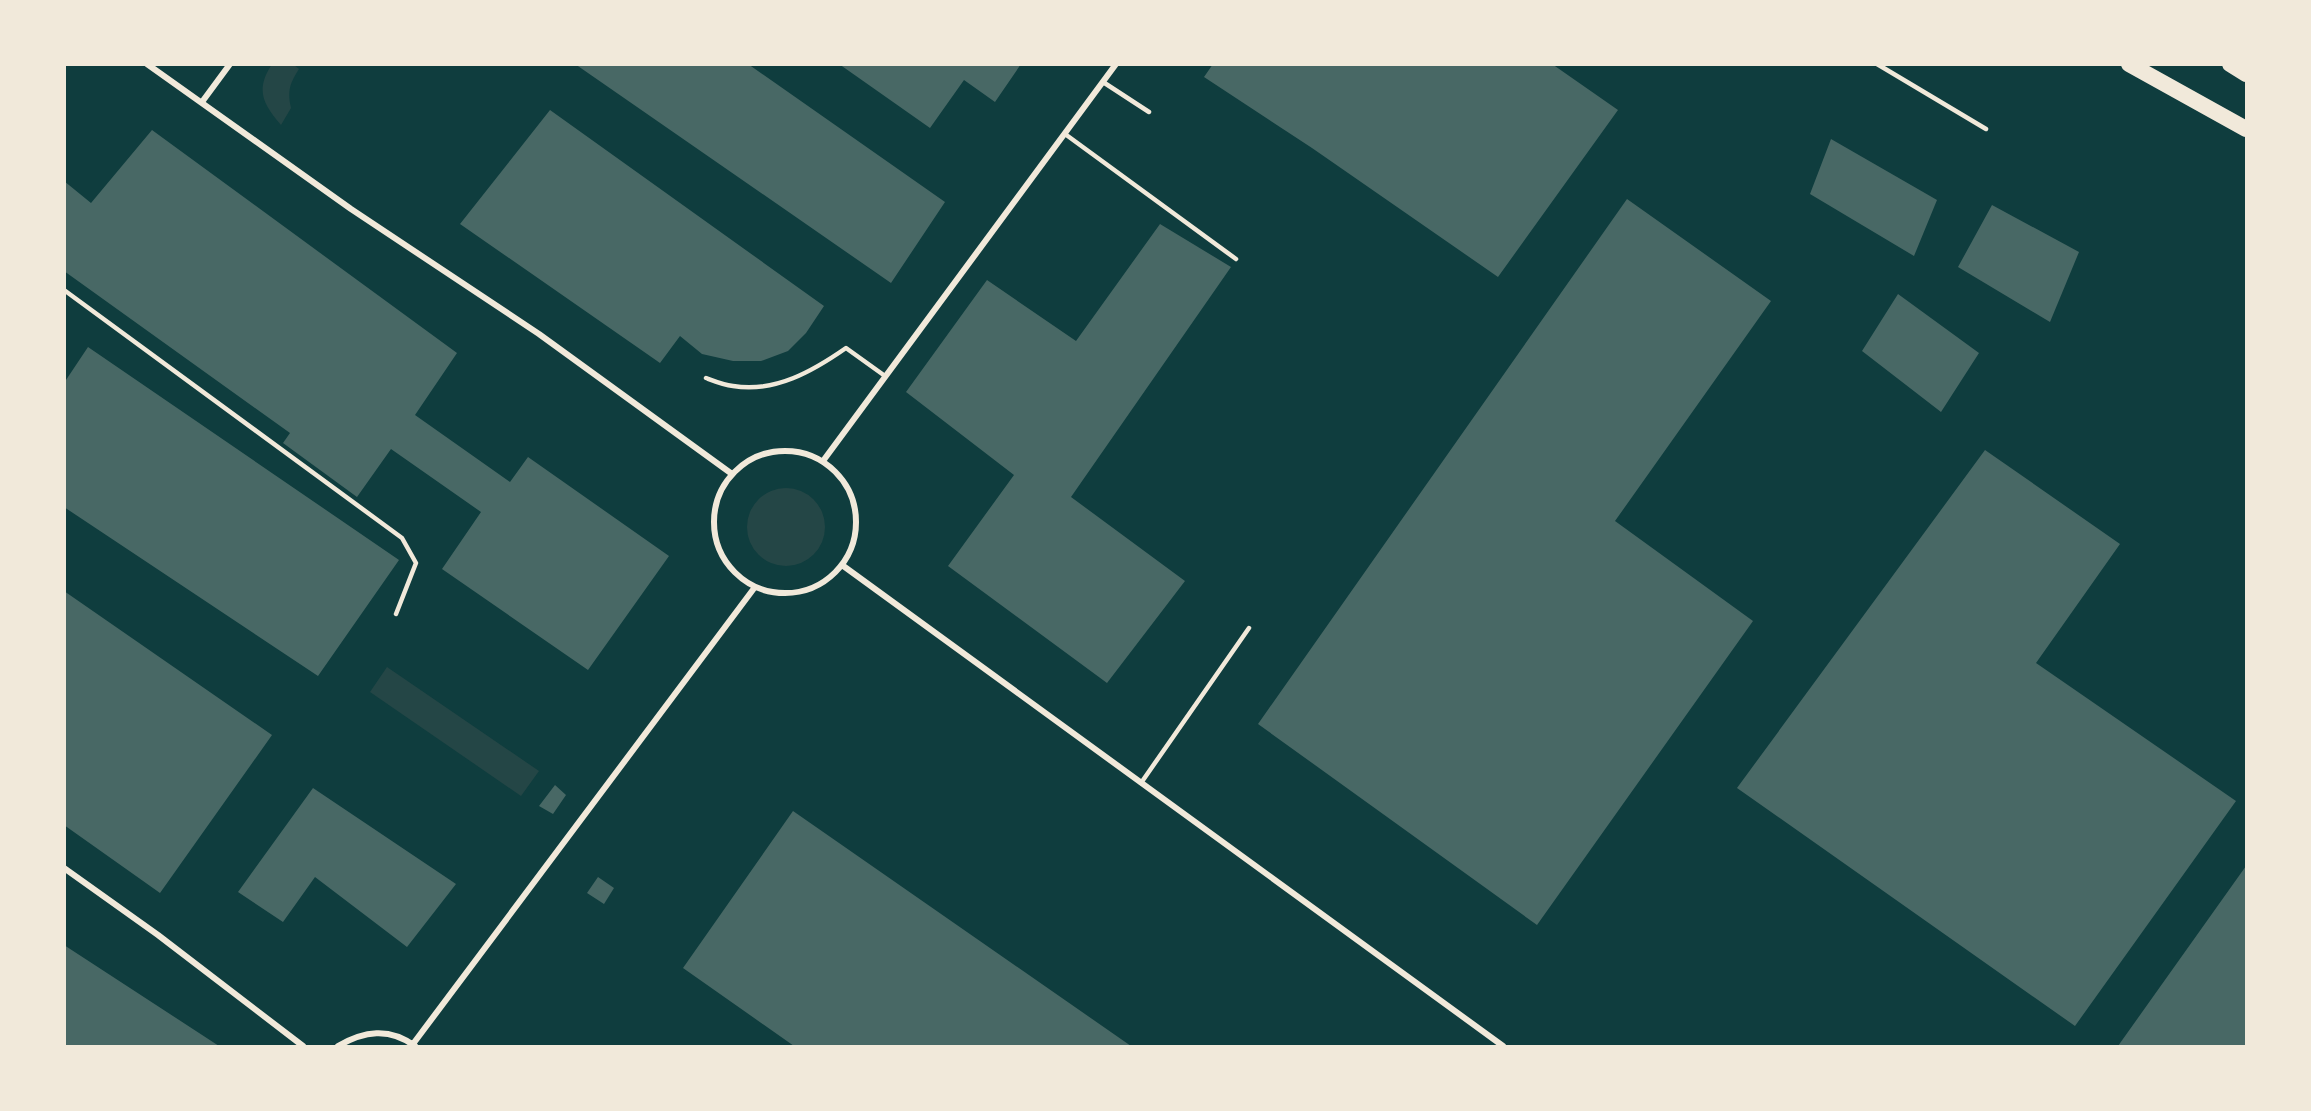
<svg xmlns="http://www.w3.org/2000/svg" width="2311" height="1111" font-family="Bitter,serif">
<rect width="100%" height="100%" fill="#0f3d3e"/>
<path fill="#244646" d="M272,64l22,1 5,4c-9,14 -12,22 -8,39l-10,17c-18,-21 -26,-35 -9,-61z
M747 527a39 39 0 1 1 78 0a39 39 0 1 1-78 0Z
M387,667l152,104 -18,25 -151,-104z"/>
<path fill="#486865" d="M575,64h173l197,138 -54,81z
M839,64h182l-26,38 -31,-22 -34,48z
M1213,64h339l66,46 -120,167 -186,-129 -108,-71z
M550,110l274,196 -18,27 -18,18 -27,10h-28l-31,-7 -22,-18 -20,27 -200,-139z
M152,130l305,223 -42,62 95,67 18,-25 141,99 -81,114 -146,-101 39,-57 -90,-63 -34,48 -74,-54 7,-10 -226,-162v-90l27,22z
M1831,139l106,61 -23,56 -104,-62z
M1627,199l144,102 -156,220 138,100 -216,304 -279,-201z
M1992,205l87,47 -29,70 -92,-55z
M1160,224l71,43 -160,230 114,84 -78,102 -159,-117 66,-91 -108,-83 81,-112 89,61z
M1898,294l81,59 -38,59 -79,-61z
M88,347l311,213 -81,116 -254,-169v-124z
M1985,450l135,94 -84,119 200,138 -161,225 -338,-238z
M64,591l208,144 -112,158 -96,-68z
M555,785l11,10 -13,19 -14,-8z
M313,788l143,96 -49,63 -92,-70 -32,45 -45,-30z
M793,811l338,235h-337l-111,-78z
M2246,866v180h-128z
M598,877l16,11 -10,16 -17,-11z
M64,945l155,101h-155z"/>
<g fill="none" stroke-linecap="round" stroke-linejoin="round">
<path stroke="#f1e9da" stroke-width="4.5" d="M1877,64l109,65
M1103,82l46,30
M1065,134l171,125
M64,290l338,248 14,25 -20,51
M706,378c8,3 18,7 27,8 42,7 80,-15 113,-38l39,28
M1141,783l108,-155"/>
<path stroke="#f1e9da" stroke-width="6" d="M147,64l204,145 188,125 193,140
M202,102l28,-38
M714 522a71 71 0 1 1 142 0a71 71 0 1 1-142 0Z
M823,461l293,-397
M842,565l661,481
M64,868l94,67 145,111
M413,1044l342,-457
M338,1046c26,-15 51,-19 77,0"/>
<path stroke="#f1e9da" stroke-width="16" d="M2129,64l117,65
M2230,64l16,10"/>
</g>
<rect width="2311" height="1111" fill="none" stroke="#f1e9da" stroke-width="132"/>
</svg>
